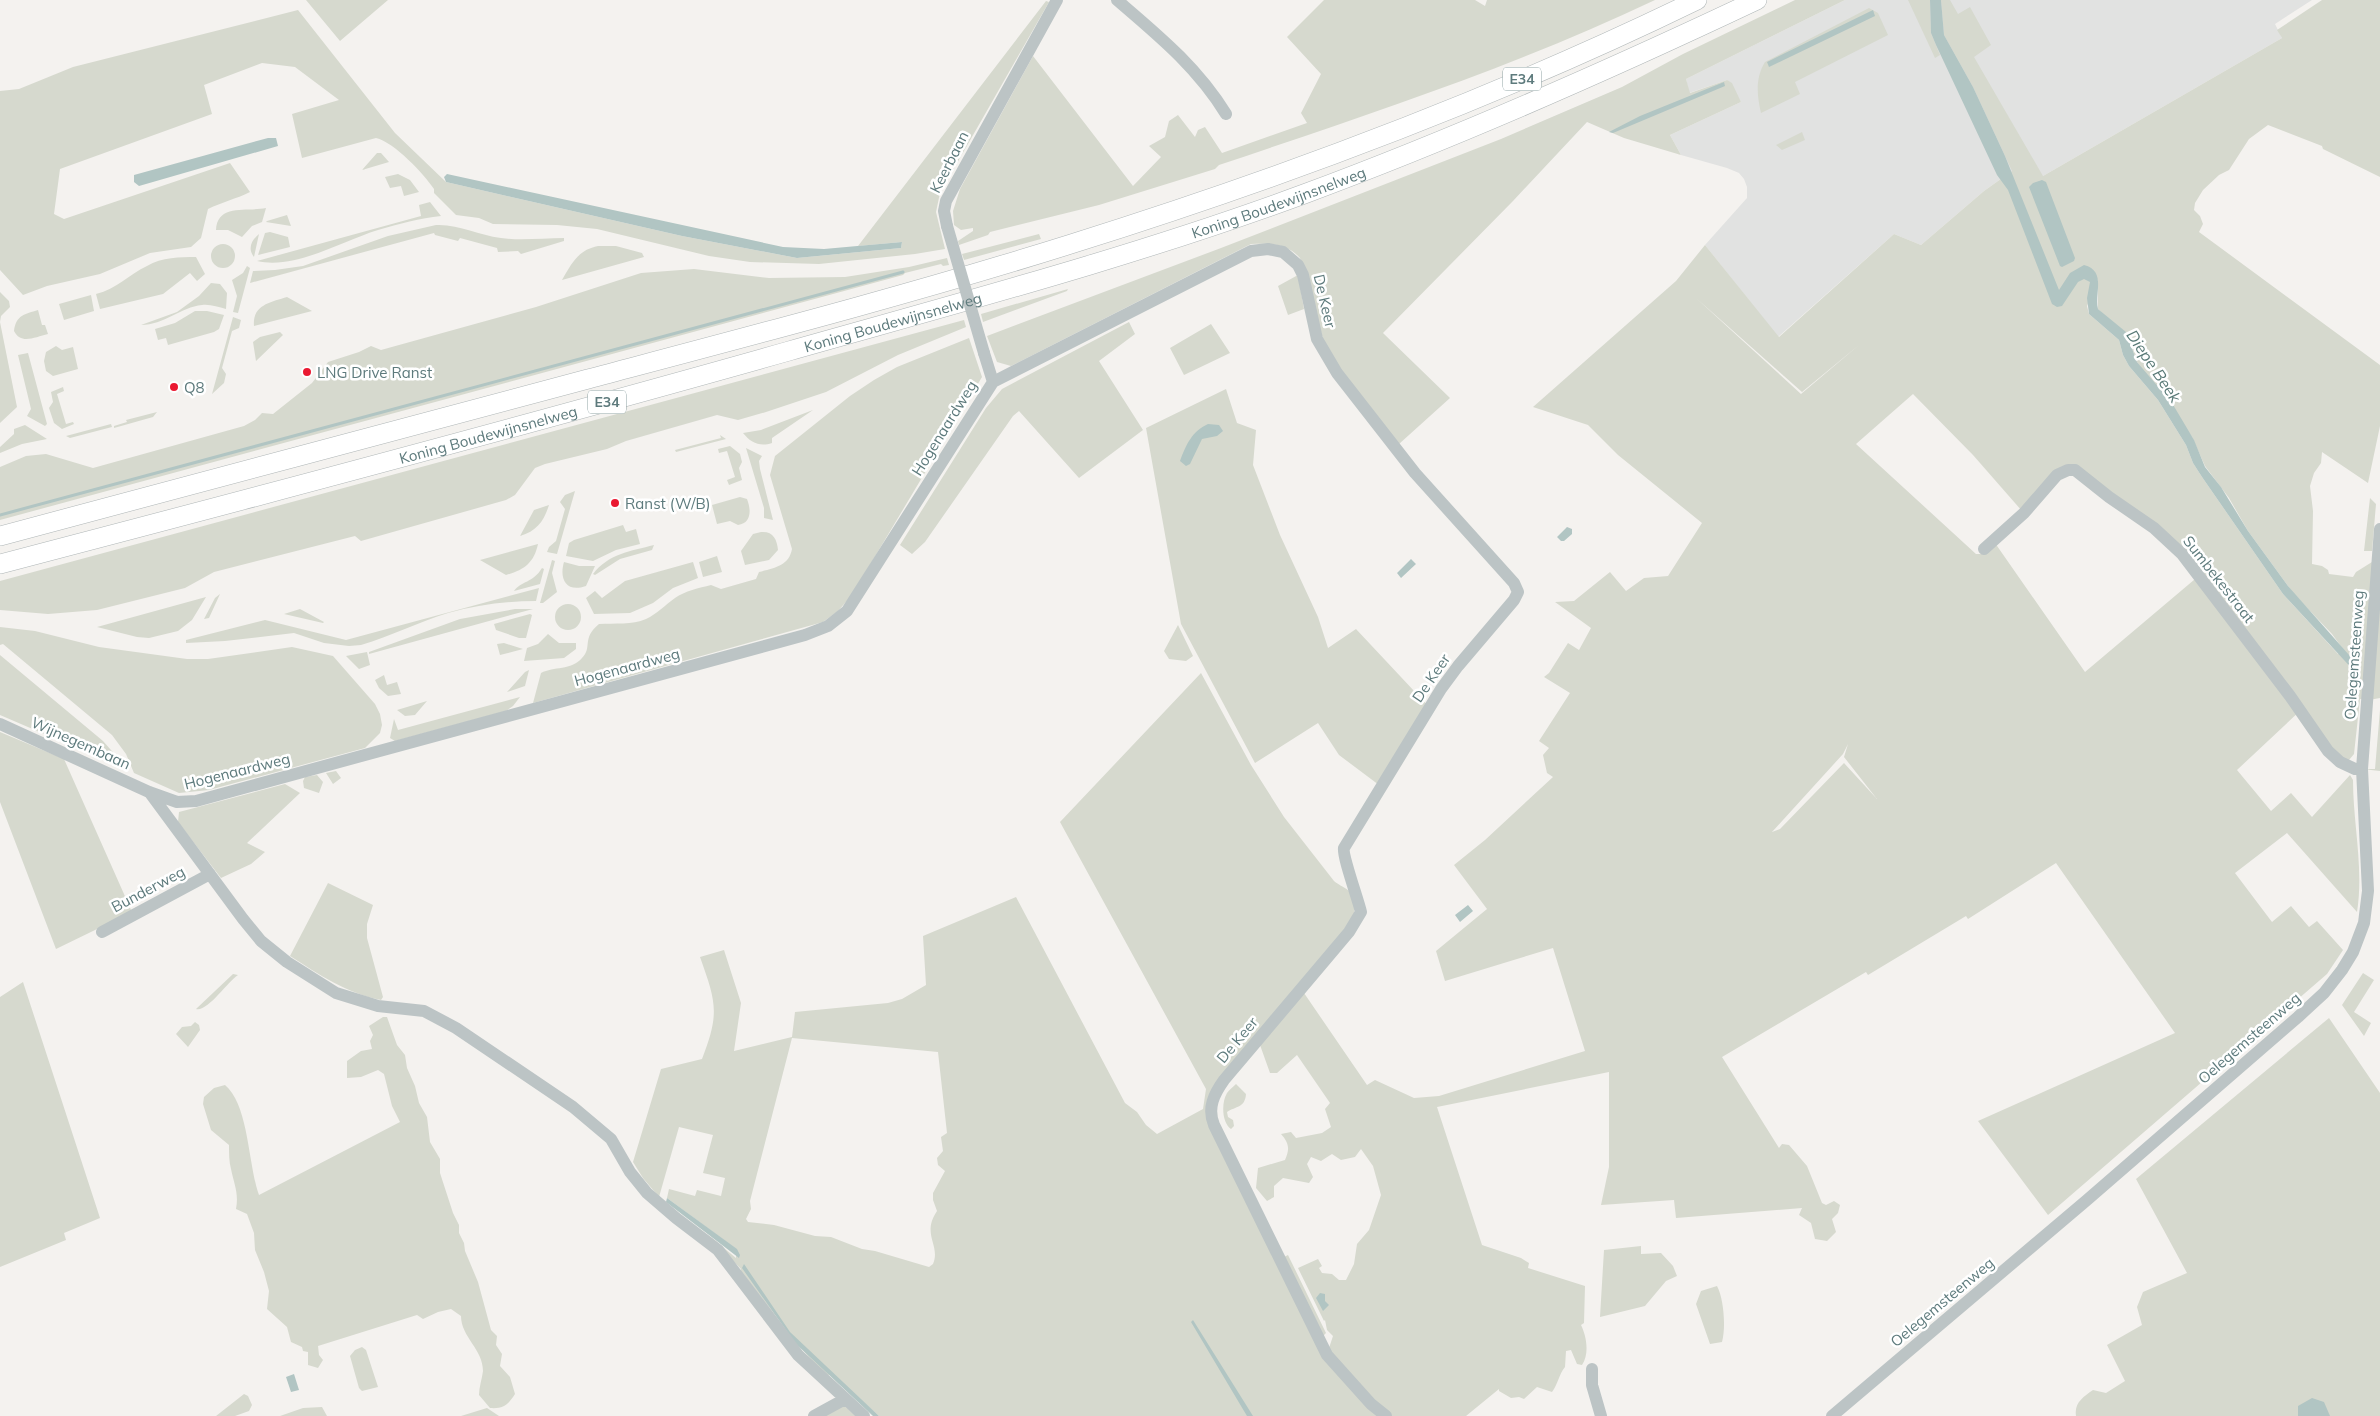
<svg xmlns="http://www.w3.org/2000/svg" width="2380" height="1416" font-family="Mulish,sans-serif">
<rect width="100%" height="100%" fill="#f4f2ef"/>
<path fill="#e1e2e1" d="M1845,0h467l-37,24 7,14 -239,138 -31,-5 -28,20 -63,54 -27,-11 -116,103 -73,-92 42,-47v-11l-3,-8 -5,-6 -12,-5 -46,-13 -11,-20 71,-33 -14,-22 -38,13 -3,-14z"/>
<path fill="#d6d9ce" fill-rule="evenodd" d="M306,0h82l-48,41z
M1324,0h151l10,6 2,-6h168c-141,67 -288,115 -436,165l-4,4 -116,36 -109,27 -2,3 -29,10 -1,-4 15,-10v-3l-12,2 -7,-5 -1,-14 7,-22 73,-133 100,130 28,-29 -12,-11 16,-9 4,-16 9,-6 17,22 3,-7 7,-3 17,26 85,-30 -6,-10 20,-39 -34,-37z
M1795,0h50l-159,79 4,14 37,-13 5,3 9,19 -71,33 11,20 -57,-17 -37,-16 -74,79 -130,132 67,65 -51,46 -61,-77 -13,-21 -25,-88c-13,-15 -31,-15 -49,-14l-240,122 -14,-4 -10,-26 234,-88 280,-109 121,-52 61,-33z
M1908,0h22l1,33 9,22 -5,3z
M1941,0h9l8,14 12,-7 21,38 -17,12 69,119 239,-138 -5,-8 45,-30h58v177l-57,-28 -1,-3 -54,-21 -19,14 -20,31 -10,5 -16,15 -8,13 -1,7 6,6 3,8 -4,8 181,133v61l-12,57 -46,-31 -1,11 -7,10 -4,13 3,25 -1,53 10,2 6,4 1,4 24,3 3,-5 24,-15v141l-11,2 -9,-1 -6,55 -5,6 13,9h13l5,-59v61l-18,-2 -24,-13 -36,-47 -65,61 34,41 20,-18 21,24 38,-42 3,5c0,44 11,88 4,132l-70,-79 -52,40 37,49 19,-16 18,21 8,-6 26,29 -16,24 -279,241 -70,-94 197,-88 -119,-170 -88,56 -2,-3 -98,59 -2,-3 -144,85 57,91 3,-4 7,1 18,21 15,37 4,2 8,-4 6,4 -2,8 -6,6 4,13 -9,9 -12,-2 -4,-16 -12,-8 3,-7 -126,10 -2,-18 -73,5 8,-38v-95l-172,35 45,138 39,13 8,5 -1,5 57,18 -1,37 -3,2c5,10 9,28 1,40l-5,-1 -6,-14 -5,1 -1,16c-6,7 -7,17 -13,25l-15,-5 -13,12 -5,-2 -8,1 -12,-7v-2l-33,27h-587l-47,-42 -8,2 -84,-105 1,-2 -34,-35 29,24v-9l-69,-51 2,-9 26,7 2,-6 24,6 4,-18 -22,-5 10,-38 -34,-8 -20,70 -16,-19 -10,-16 28,-93 41,-10c18,-46 14,-57 -2,-102l24,-7 17,53 -7,48 58,-14 3,-25 93,-9 14,-4 24,-14 -3,-49 93,-39 109,206 12,9 9,13 11,9 46,-25 3,-20 -146,-267 141,-149 50,92 33,52 50,64c10,8 14,6 22,18l-3,21 -146,187 122,241 4,-12 -6,-6 -2,-10 -1,1 -26,-53 20,-9 4,7 -3,2 3,5 10,1 7,6h7l8,-16 3,-20 12,-14 12,-35 -8,-29 -12,-17 -6,8 -14,3 -9,-6 -11,7 -10,-4 -4,7 6,13 -4,6 -26,-5 -9,8v11l-7,4 -11,-13 2,-20 27,-8c5,-11 4,-17 -4,-26l10,-2 5,6 26,-5 9,-6 -6,-18 5,-6 -33,-48 -20,18h-7l-10,-28 44,-52 63,92 8,-5 39,18 25,-2 146,-45 -32,-103 -108,33 -9,-30 51,-42 -33,-44 31,-25 68,-63 -6,-4 -4,-18 6,-7 -10,-7 31,-48 -26,-16 5,-4 19,-30 11,7 12,-22 -36,-26 19,-1 36,-29 16,19 18,-13 24,-2 34,-53 -84,-68 -30,-30 -55,-18 143,-126 29,-36 74,92 115,-103 27,11 63,-54 28,-20 -39,-84 -29,-52zM2098,279v30l30,28 9,25 55,75 13,29 24,32 19,33 45,62 39,41 11,15 -5,5 -55,-60 -81,-117 -9,-14 -7,-18 -28,-45 -29,-34 -6,-11 -4,-15 -30,-26 -2,-8zM1696,298l106,94 57,-47 -58,49zM1913,394l60,61 49,56 55,-46 124,109 -116,98 -90,-129 -13,11h-6l-120,-110zM1848,744l-4,13 33,42 -33,-36 -64,66 -8,3 71,-78zM792,1038l146,14 9,81 -6,4 2,14 -6,7 1,7 7,6 -12,22v7l4,11c-16,24 4,34 -4,53l-4,3 -54,-16 -13,-2 -31,-12 -16,-1 -41,-11 -26,-3 -2,-3 5,-10 -1,-8z
M1046,1l3,1 -109,191 -4,19 9,37 -30,5 -96,10 -69,-2 -41,-6 -112,-27 -40,-4 -64,-1 -14,-6 -23,-3 -22,-22v-4c-10,-15 -40,-47 -58,-51l-74,20 -10,-44 47,-14 -44,-33 -33,-4 -58,22 8,29 -152,55 -6,45 10,5 166,-56 20,29c-14,7 -28,10 -42,17l-7,29 -10,9 -41,6 -50,21 -53,12 -24,9 -23,-25v-179l19,-2 54,-22 225,-57 97,123 51,49 236,54 115,22 104,-10 1,-6 -44,4z
M1869,8l9,5 10,22 -93,47 5,12 -39,19c-4,-17 -6,-35 4,-51z
M1802,132l3,8 -23,10 -6,-5z
M377,153h4l8,9 -27,8z
M398,174l12,6 9,12 -15,4 -3,-10 -11,2 -5,-11z
M430,202l11,14c-21,2 -42,8 -63,14 -36,11 -83,40 -121,31l164,-45 -2,-11z
M266,208l-4,14 -10,4 -10,11 -14,-7h-12c1,-27 32,-18 50,-22z
M287,215l4,11 -25,-4 1,-1z
M436,225c23,-1 42,10 65,13 20,3 42,0 63,0v3l-43,13 -3,-3 -20,1 -1,-4 -37,-10 -2,3 -23,-6 -1,-2 -184,50 3,-12 22,-1 28,-4 85,-30z
M270,232l18,5 2,10 -32,8 7,-22z
M259,234l-5,23c-7,-9 -2,-17 5,-23z
M1039,234l2,5 -77,21 -2,-6z
M211 256a12 12 0 1 1 24 0a12 12 0 1 1-24 0Z
M598,246h18l26,7 2,4 -82,23c10,-17 16,-30 36,-34z
M196,257l9,17 -8,7 -7,-8 -27,21 -63,15 -4,-15c21,-5 32,-19 51,-28 15,-9 33,-9 49,-9z
M947,258l2,7 -6,1 -2,-2 -36,9 -2,2 -903,245v-53l26,-11 20,-2 47,14 151,-42 11,-6 7,-7 11,1 39,-31 16,-21 31,-10 12,-6 10,4 155,-43 105,-34 53,-4 75,9 76,-1 64,-10z
M247,266l3,2 -12,45 -5,-1 4,-16 -5,-16 11,-7z
M1298,275l6,34 -16,6 -10,-29z
M211,283l9,1 7,9 -1,16c-8,-2 -16,-5 -24,-4 -21,2 -38,20 -61,20l36,-13 22,-16z
M1068,289l-1,2 -84,31 -2,-8z
M0,292l9,9 1,6 -9,9 -1,6z
M91,295l3,16 -30,9 -5,-16z
M287,297l25,14 -58,15c-2,-21 17,-24 33,-29z
M38,310l4,15h3l3,9c-13,3 -27,11 -34,-3 2,-16 11,-17 24,-21z
M195,311h12l17,4 -5,14 -5,3 -46,13 -2,-7 -8,2 -3,-11 20,-6z
M233,317l8,3 -2,8 -7,3 -10,37 4,6 -2,9 -12,11z
M964,320l2,7 -68,28 -72,37 -60,20 -28,8 -21,-5 -91,26 -19,8 -62,15 -10,4 -20,27 -9,5 -145,41 -6,-5 -141,36 -29,16 -88,22 -49,4 -48,-4v-29z
M0,322l17,85 -17,16z
M1129,322l6,12 -36,27 44,69 -64,48 -60,-67 -6,5 -88,126 -13,12 -12,-9 86,-137 16,-19z
M1211,324l19,29 -46,22 -14,-27z
M280,332l3,3 -27,26 -3,-19 7,-5z
M969,338l13,39 -130,218 -14,16 -15,11 -290,81 8,-30c13,-7 30,-2 41,-15 11,-11 -1,-19 17,-34 16,-1 33,1 47,-5 11,-5 19,-14 29,-21 10,-7 24,-10 36,-13l10,4 35,-10 3,-7c15,-4 30,-6 33,-23l-22,-74 5,-19 75,-60 24,-16 23,-13z
M56,346l6,4 11,-3 5,22 -25,7 -7,-5 -2,-10 2,-9z
M28,353l19,71 -2,2 -18,-10 4,-7 -13,-54z
M63,387l1,4 -7,3 9,30 7,-2 1,2 -12,5 -8,-6 -5,-15 4,-6 -2,-10z
M1226,389l11,34 19,7 -3,35 27,70 38,82 10,31 28,-19 74,79 -47,80 -44,-33 -21,-32 -63,40 -74,-139 -35,-196z
M813,410l-41,28v5c-12,4 -21,0 -29,-10l18,-3z
M157,412l-4,5 -39,11v-2l13,-4 -1,-2z
M111,424l1,3 -42,11 -4,-2z
M25,425l22,14 -25,5 -22,9v-6l14,-13v-5z
M720,435l6,4 -50,13 -1,-2 46,-12z
M730,446l10,8 2,8 -3,6 3,12 -13,5 -2,-5 8,-3 -8,-26 -8,2 -1,-4z
M746,448l16,8 -3,5 1,8 13,51 -9,-2v-10z
M575,491l-18,63 -10,-2 2,-5 7,-6 9,-32 -5,-7 5,-7z
M740,497l7,2c4,10 5,24 -9,26l-8,-4 -13,3 -5,-19z
M2370,498l6,6 -4,47h-8z
M549,505c-5,16 -12,26 -29,31l14,-26z
M623,525l3,7 10,-3 4,15 -24,6 -23,11 -27,-5 3,-13 5,-3z
M761,532c12,-1 16,7 17,18l-9,10 -24,5 -4,-14 12,-17z
M538,544c-4,19 -14,26 -32,31l-26,-15z
M654,545l-2,5 -32,9 -25,16 -2,-1c15,-20 38,-23 61,-29z
M717,556l5,16 -19,5 -4,-15z
M552,560l3,1 -3,12 5,19 -14,11h-3z
M564,562l15,4h16l-9,20c-20,7 -27,-7 -22,-24z
M693,562l5,16 -25,10 -20,15 -23,10 -36,1 -8,-16 9,-7 7,7 23,-17z
M542,568l2,1 -4,15 -26,7c7,-10 19,-8 28,-23z
M539,588l-3,13c-30,0 -59,4 -88,12 -29,9 -57,23 -87,32l-12,1 -25,-3 -30,-10 -69,8 -39,2v-3l79,-20 81,20z
M220,594l-11,24 -5,1 11,-21z
M206,597l-14,23 -14,11 -29,7 -12,-1 -40,-10z
M555 617a13 13 0 1 1 26 0a13 13 0 1 1-26 0Z
M300,609l24,13 -1,1 -39,-9z
M515,609h18l-164,45v-2l91,-33z
M530,614l2,1 -6,23h-7l-23,-8 -2,-6z
M1178,625l15,31 -7,5 -17,-2 -5,-8z
M0,627l35,4 64,16 88,12h21l84,-12 41,9 42,48 5,10 2,11 -2,8 -15,15 -156,42 -30,3 -45,-20 -8,-19 -14,-19 -109,-91 -3,1z
M548,634l11,9h17v6l-12,9 -40,3 3,-13 11,-4z
M504,643l19,6 -23,6 -3,-11z
M367,652l3,13 -11,4 -13,-13z
M0,655l103,86 15,17 3,9 -121,-52z
M529,670l-4,16 -18,6 18,-20z
M384,675l3,10 10,-3 4,12 -13,2 -9,-8 -4,-8z
M520,697l-7,9 -7,5 -111,30 -5,-3 4,-19 4,11z
M427,701l-12,14 -10,1 -8,-6z
M0,732l64,27 68,153 -76,37 -56,-147z
M336,771l5,7 -8,6 -7,-11z
M317,775l6,7 -4,11 -15,-5 -1,-7 2,-4z
M285,784l15,9 -53,50 18,9 -14,12 -30,14 -43,-56 1,-10z
M328,883l45,22 -6,19v14l16,59 -2,3c-35,-7 -61,-25 -91,-44z
M2363,973l11,7 -20,32 17,11 -7,13 -22,-31z
M233,974l5,1c-11,7 -30,37 -42,34z
M23,982l77,236 -36,15 2,7 -66,27v-270z
M383,1017h4l10,28 8,10 2,13 8,18 4,17 8,14 3,25 10,17v14l13,40 6,12v8l5,10 1,8 13,31 13,48 6,6 -1,9 6,9 -2,12 10,11 5,17c-7,11 -12,15 -25,14l-11,-13c0,-8 3,-16 4,-24 0,-22 -22,-34 -22,-55l-10,-7 -13,3 -15,7 -6,-4 -99,31 1,9 4,5 -5,8 -10,-3v-13l-5,-1 -1,-4 -11,-5 -4,-15 -20,-18 2,-18 -5,-19 -9,-22 -1,-17 -7,-19 -11,-5c3,-16 -2,-25 -5,-40 -2,-7 -2,-16 -2,-24l-18,-15 -8,-26 1,-7 10,-9 11,-3c24,20 23,80 34,110l141,-73 -8,-16 -8,-32 -6,-4 -17,7 -14,1v-17l14,-10 11,-2 -2,-8 3,-6 -4,-9z
M2329,1018l51,75v323h-304c-2,-13 7,-19 17,-26l13,3 19,-12 -18,-36 35,-20 -5,-18 6,-15 44,-19 -51,-94z
M195,1022l4,3 1,5 -12,17 -12,-13 6,-7 9,-1z
M1236,1084l10,10c-1,14 -10,12 -19,18l1,5 5,3 1,6 -3,3c-9,-6 -10,-26 -4,-36 2,-3 6,-6 9,-9z
M1641,1246v8l20,-1 12,13 4,10 -11,5 -21,25 -45,11 4,-67z
M1288,1255l38,78 -3,3 -39,-79z
M1717,1286c7,13 9,42 5,56l-12,2 -14,-40 5,-13z
M362,1347l4,3 12,37 -16,4 -3,-3 -9,-32 5,-6z
M244,1394l4,2 4,9 -3,6 -14,5h-19z
M843,1405l13,11h-33z
M322,1407l5,9h-47l23,-8z
M487,1408l12,8h-38z"/>
<path fill="#b1c5c3" d="M1930,0h11l3,35 29,52 32,69 54,134 11,-17 14,-8c23,6 10,29 14,44l28,23 11,30 35,41 22,37 11,27 16,20 27,44 40,55 69,78 -1,9 -73,-79 -81,-117 -9,-14 -7,-18 -28,-45 -29,-34 -6,-11 -4,-15 -30,-26 -2,-16 3,-16 -6,-3 -6,3 -16,24 -5,1 -5,-3 -44,-114 -11,-15 -61,-130 -5,-12z
M1873,10l2,6 -106,51 -2,-5z
M1724,82l1,4 -112,47 -4,-1 31,-16z
M268,138h8l2,8 -139,40 -5,-4v-7z
M447,174l336,73 41,2 78,-7 -1,6 -104,10 -115,-22 -236,-54 -2,-5z
M2042,180l4,2 29,76 -1,3 -12,6 -2,-1 -31,-79 4,-4z
M1208,424l11,1 4,6 -6,5 -15,3 -12,25 -4,2 -6,-5c6,-16 12,-30 28,-37z
M1567,527l5,2v5l-8,7h-3l-4,-4z
M1411,559l5,5 -15,14 -4,-5z
M1468,905l5,6 -13,11 -5,-7z
M667,1198l70,51 3,6 -1,3 -73,-56z
M744,1264l46,68 89,84h-6l-78,-73 -53,-75z
M1320,1293l5,1v7l4,4 -6,6 -7,-13z
M1193,1320l60,96h-6l-3,-5 -53,-89z
M294,1374l5,16 -8,2 -5,-15z
M2312,1398l12,4 6,14h-32v-10z"/>
<g fill="none" stroke-linecap="round" stroke-linejoin="round">
<path stroke="#b1c5c3" stroke-width="3" d="M0,515l903,-243"/>
<g stroke="#afb6b7" stroke-width="20">
<g id="highway">
<path d="M0,536c196,-52 392,-105 588,-157 162,-43 324,-85 483,-135 214,-67 425,-146 626,-244"/>
<path id="s1" d="M0,564c264,-69 527,-139 789,-213 173,-49 347,-95 515,-157 154,-57 305,-124 453,-194"/>
</g>
</g>
<path stroke="#bcc4c5" stroke-width="12" d="M1117,0c42,36 80,67 109,114
M947,226l-3,-15 2,-10 111,-201
M984,353l9,29
M1984,549l40,-36 33,-38 11,-5h7l34,27 45,31 28,26 108,142 38,55 12,11 15,7h7
M0,724l149,68 28,10 19,-1 609,-166 23,-9 19,-15 146,-229 258,-131 17,-2 15,3 15,13 5,10 14,64 20,34 78,100 99,110 4,9 -4,8 -56,66 -17,23 -97,159c-2,7 14,51 17,64l-12,20 -125,148c-10,14 -17,28 -10,45l113,230 44,49 15,12
M150,793l93,126 18,22 26,21 49,31 42,13 46,5 32,17 117,79 38,32 19,33 17,21 29,25 42,32 80,105 66,61
M102,932l108,-58
M1592,1369v16l9,31
M814,1416l31,-17
M1832,1416l255,-216 211,-183 26,-24 18,-23 11,-18 11,-29 4,-32 -6,-122 18,-240"/>
<use href="#highway" stroke="#fff" stroke-width="19"/>
<path stroke="#bcc4c5" stroke-width="12" d="M947,226l37,127"/>
</g>
<g fill="#ea1931" stroke="#fff" stroke-width="2">
<circle cx="307" cy="372" r="5"/>
<circle cx="174" cy="387" r="5"/>
<circle cx="615" cy="503" r="5"/>
</g>
<g text-anchor="middle" dominant-baseline="central" stroke-width="5" stroke-linejoin="round" paint-order="stroke">
<g fill="#fff" stroke="#8ea2a3" stroke-width="1">
<rect x="1503" y="67.5" width="38" height="23" rx="4"/>
<rect x="588" y="390.5" width="38" height="23" rx="4"/>
</g>
<g font-size="14" font-weight="bold" fill="#5d7a7c">
<text x="1522" y="79">E34</text>
<text x="607" y="402">E34</text>
</g>
<g font-size="15" fill="#5d7a7c" stroke="#fff">
<text transform="translate(949 162) rotate(-63)">Keerbaan</text>
<text stroke="none"><textPath href="#s1" startOffset="1329">Koning Boudewijnsnelweg</textPath></text>
<text transform="translate(1325 301) rotate(77)">De Keer</text>
<text stroke="none"><textPath href="#s1" startOffset="925">Koning Boudewijnsnelweg</textPath></text>
<text transform="translate(944 428) rotate(-58)">Hogenaardweg</text>
<text stroke="none"><textPath href="#s1" startOffset="505">Koning Boudewijnsnelweg</textPath></text>
<text transform="translate(2219 579) rotate(52)">Sumbekestraat</text>
<text transform="translate(2354 655) rotate(-86)">Oelegemsteenweg</text>
<text transform="translate(627 667) rotate(-15)">Hogenaardweg</text>
<text transform="translate(1431 678) rotate(-56)">De Keer</text>
<text transform="translate(81 743) rotate(24)">Wijnegembaan</text>
<text transform="translate(237 771) rotate(-14)">Hogenaardweg</text>
<text transform="translate(148 889) rotate(-28)">Bunderweg</text>
<text transform="translate(2249 1038) rotate(-41)">Oelegemsteenweg</text>
<text transform="translate(1237 1040) rotate(-50)">De Keer</text>
<text transform="translate(1942 1302) rotate(-40)">Oelegemsteenweg</text>
</g>
<g font-size="15" fill="#5d7a7c" stroke="#fff" text-anchor="start">
<text x="317" y="372">LNG Drive Ranst</text>
<text x="184" y="387">Q8</text>
<text x="625" y="503">Ranst (W/B)</text>
</g>
<g font-size="16" font-style="italic" fill="#587976" stroke="#fff">
<text transform="translate(2154 366) rotate(56)">Diepe Beek</text>
</g>
</g>
</svg>
